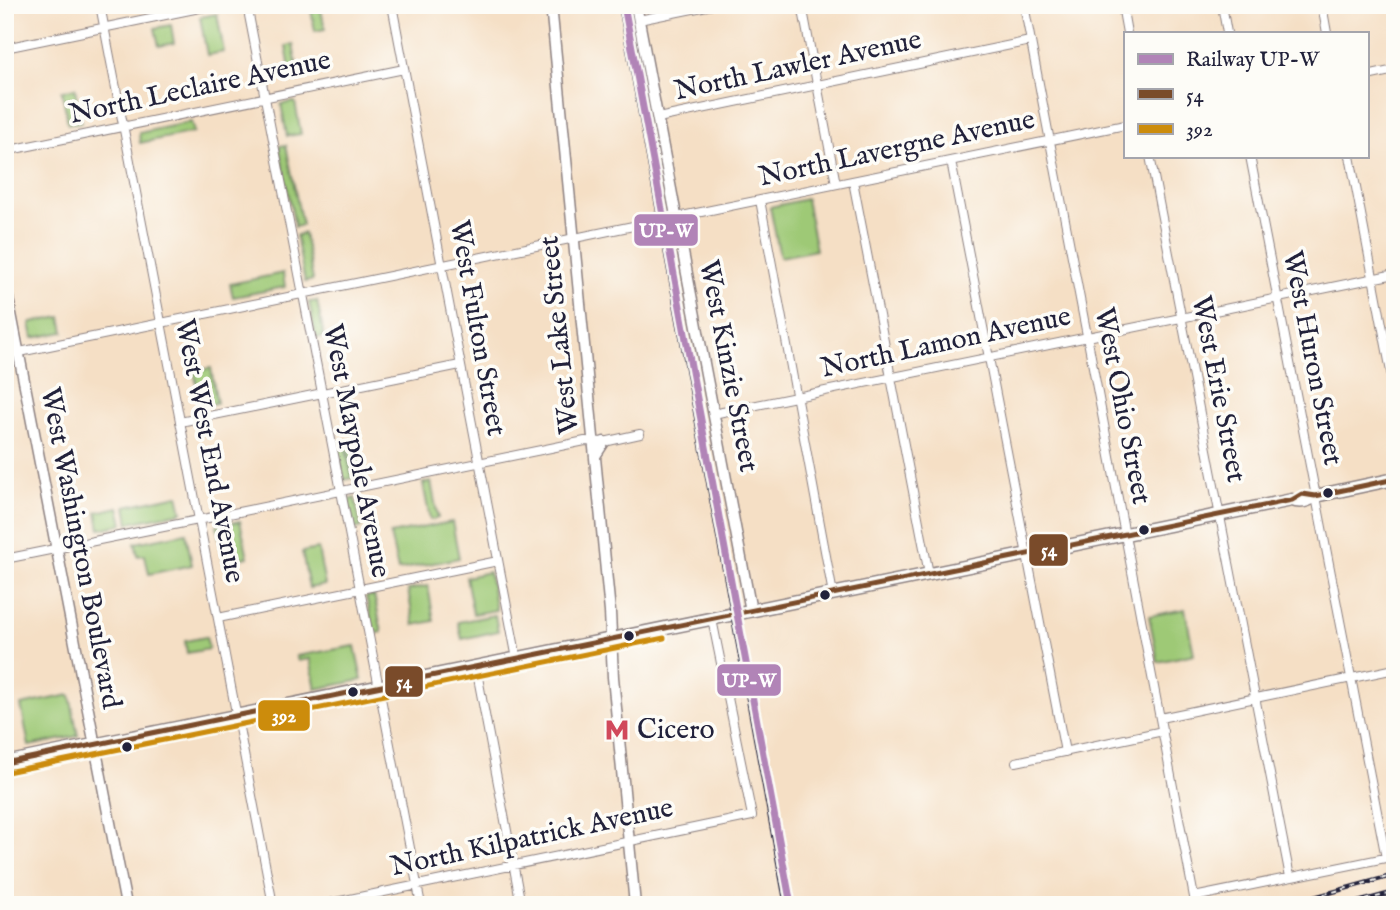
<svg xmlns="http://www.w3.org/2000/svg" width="1400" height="910" font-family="'IM FELL English',serif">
<rect width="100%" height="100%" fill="#fdfcf7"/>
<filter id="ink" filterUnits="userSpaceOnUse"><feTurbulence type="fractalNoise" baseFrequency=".0143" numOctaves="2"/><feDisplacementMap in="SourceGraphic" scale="14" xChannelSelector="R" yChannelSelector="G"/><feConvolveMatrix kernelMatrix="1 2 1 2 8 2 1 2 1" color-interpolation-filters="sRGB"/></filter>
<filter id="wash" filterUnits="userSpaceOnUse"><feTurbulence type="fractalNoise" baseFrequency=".00686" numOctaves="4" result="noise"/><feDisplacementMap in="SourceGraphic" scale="28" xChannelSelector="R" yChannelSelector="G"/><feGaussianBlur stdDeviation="1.57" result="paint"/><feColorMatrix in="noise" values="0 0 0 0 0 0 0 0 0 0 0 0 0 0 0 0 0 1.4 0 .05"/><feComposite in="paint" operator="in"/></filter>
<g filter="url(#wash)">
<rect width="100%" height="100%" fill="#f5dfc5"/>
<path fill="#9ec976" stroke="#607658" stroke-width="2" d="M310,5h10l5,24 -10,2z
M217,14l7,38 -17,3 -7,-38z
M171,25l3,18 -15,3 -4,-18z
M293,44l6,36 -7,1 -6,-35z
M75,88l6,34 -13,2 -6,-33z
M295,102l6,32 -14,2 -6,-32z
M191,122l3,10 -54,11 -1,-10z
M286,145l16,80 -7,2 -16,-81z
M806,199l10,51 -36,7 -10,-50z
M304,233l9,47 -8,2 -9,-46z
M283,273l2,14 -52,10 -3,-13z
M317,301l7,36 -8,1 -7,-36z
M61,317l3,15 -31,6 -3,-15z
M211,368l6,35 -16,3 -7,-35z
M354,439l8,37 -8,1 -8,-36z
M344,441l8,37 -8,2 -7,-36z
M431,482l7,36 -8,2 -7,-37z
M178,495l4,17 -53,11 -3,-17z
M355,498l6,30 -6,1 -7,-29z
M119,507l4,17 -23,5 -3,-17z
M240,521l8,36 -24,5 -7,-36z
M452,522l7,36 -61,12 -8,-36z
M186,533l6,32 -43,9 -4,-19 -7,1 -3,-13z
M318,549l7,36 -16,3 -7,-36z
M489,572l7,38 -23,4 -7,-37z
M428,586l6,35 -20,4 -6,-35z
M374,595l8,37 -7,2 -9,-37z
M1185,609l9,45 -36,8 -9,-46z
M495,615l3,16 -36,8 -4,-17z
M206,637l3,12 -22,4 -2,-12z
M355,646l7,34 -46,9 -6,-30 -12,2 -2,-5z
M70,695l8,41 -49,10 -8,-41z"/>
</g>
<g filter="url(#ink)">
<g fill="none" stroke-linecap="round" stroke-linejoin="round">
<g stroke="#8c8080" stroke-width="10">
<path id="street" d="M100,5l173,900
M247,5l174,900
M392,5l125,654
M802,5l34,179
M1024,5l170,892 201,-41
M1122,5l5,28
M1222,5l5,28
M1322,5l5,28
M639,20l73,-15
M5,48l209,-43
M1367,76l28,-6
M658,118l372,-77
M5,151l399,-82
M1150,156l140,721
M1250,156l136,702
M1350,156l45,237
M951,161l114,591
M853,181l76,393
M760,200l73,394
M638,225c9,-9 27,-11 39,-8l448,-92
M5,355l633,-130c13,4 29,-1 39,-8
M713,414l682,-140
M180,422l280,-57
M224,515l361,-74 19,1 36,-8
M5,559l208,-42
M218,618l280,-57
M476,667l45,238
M1160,718l235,-49
M1016,762l147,-31
M321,905l431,-89 -40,-197"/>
</g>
<g stroke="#8c8080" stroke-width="13">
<path id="secondary" d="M551,5l59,607 3,65 22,228
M636,5l115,606
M5,283l121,622
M595,456l9,-14"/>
</g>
<g stroke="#8c8080" stroke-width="15">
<path id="primary" d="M5,763l1287,-263c8,3 16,1 23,-4l80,-17"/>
</g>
<use href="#street" stroke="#fff" stroke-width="8"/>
<use href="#secondary" stroke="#fff" stroke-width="10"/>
<use href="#primary" stroke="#fff" stroke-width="12"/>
<g stroke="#22223b" stroke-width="4.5">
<path id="rail" d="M620,5l166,900
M1285,905l110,-30
M1347,905l48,-13"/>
</g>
<use href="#rail" stroke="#fdfcf7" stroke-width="2" stroke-dasharray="5" stroke-linecap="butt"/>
<g stroke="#fdfcf7" stroke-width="10">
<path id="bus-1" d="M5,763l1287,-263 10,-6 13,2 80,-17"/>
</g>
<g stroke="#fdfcf7" stroke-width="10">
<path id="bus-2" d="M7,772l657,-134"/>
</g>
<use href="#bus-1" stroke="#7a4b2a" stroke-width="5"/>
<use href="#bus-2" stroke="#cc8c0c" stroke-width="5"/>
<g stroke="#fdfcf7" stroke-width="12">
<path id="rail-1" d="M624,5l167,900"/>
</g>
<use href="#rail-1" stroke="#b184b7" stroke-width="7"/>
</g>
</g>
<defs>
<g id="metro-bare" transform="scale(1.89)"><path d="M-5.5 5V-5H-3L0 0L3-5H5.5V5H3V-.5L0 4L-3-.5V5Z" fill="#d1495b" stroke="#fdfcf7" stroke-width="2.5" paint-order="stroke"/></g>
</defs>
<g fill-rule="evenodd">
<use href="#metro-bare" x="617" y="730"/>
</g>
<g fill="#22223b" stroke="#fdfcf7" stroke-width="2.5">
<circle cx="1328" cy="493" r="6"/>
<circle cx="1144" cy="530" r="6"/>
<circle cx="825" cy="595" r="6"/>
<circle cx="629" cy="636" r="6"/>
<circle cx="353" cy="692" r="6"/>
<circle cx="127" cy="747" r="6"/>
</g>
<g text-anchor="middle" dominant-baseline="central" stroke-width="7" stroke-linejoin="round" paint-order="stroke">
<g font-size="28" fill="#22223b" stroke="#fdfcf7">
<text transform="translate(798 66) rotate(-12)">North Lawler Avenue</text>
<text transform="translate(200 88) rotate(-12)">North Leclaire Avenue</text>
<text transform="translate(897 149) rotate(-12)">North Lavergne Avenue</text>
<text transform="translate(477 328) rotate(80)">West Fulton Street</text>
<text transform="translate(560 335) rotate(-96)">West Lake Street</text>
<text transform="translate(946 343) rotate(-12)">North Lamon Avenue</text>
<text transform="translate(1312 358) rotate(79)">West Huron Street</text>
<text transform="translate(728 366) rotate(79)">West Kinzie Street</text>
<text transform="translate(1218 389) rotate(79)">West Erie Street</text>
<text transform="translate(1122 406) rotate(79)">West Ohio Street</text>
<text transform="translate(209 451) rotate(79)">West West End Avenue</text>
<text transform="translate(356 451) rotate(79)">West Maypole Avenue</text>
<text transform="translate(80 548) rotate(79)">West Washington Boulevard</text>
<text transform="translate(532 838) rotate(-12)">North Kilpatrick Avenue</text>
</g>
<g font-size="28" fill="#22223b" stroke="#fdfcf7" text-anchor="start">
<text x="637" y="730">Cicero</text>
</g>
</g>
<g stroke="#fdfcf7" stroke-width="2.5">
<rect x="633" y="213" width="66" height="34" rx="7" fill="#b184b7"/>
<rect x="1028" y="533" width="41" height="34" rx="7" fill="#7a4b2a"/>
<rect x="716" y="663" width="66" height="34" rx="7" fill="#b184b7"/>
<rect x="384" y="665" width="40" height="33" rx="7" fill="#7a4b2a"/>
<rect x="257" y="699" width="54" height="33" rx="7" fill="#cc8c0c"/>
</g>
<g font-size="19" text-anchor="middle" font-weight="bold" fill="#fff">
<text x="666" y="237">UP-W</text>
<text x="1049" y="556">54</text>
<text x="749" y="687">UP-W</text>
<text x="404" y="688">54</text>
<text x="284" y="722">392</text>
</g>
<rect width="1400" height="910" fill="none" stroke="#fdfcf7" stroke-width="28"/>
<rect x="1124" y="32" width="245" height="126" fill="#fdfcf7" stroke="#a5a5ac" stroke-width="2"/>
<rect x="1138" y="54" width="35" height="10" fill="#b184b7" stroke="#a5a5ac" stroke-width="2"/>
<text x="1186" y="66" font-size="21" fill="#22223b">Railway UP-W</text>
<rect x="1138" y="89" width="35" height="10" fill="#7a4b2a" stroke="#a5a5ac" stroke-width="2"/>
<text x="1186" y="102" font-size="21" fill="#22223b">54</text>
<rect x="1138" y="124" width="35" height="10" fill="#cc8c0c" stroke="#a5a5ac" stroke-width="2"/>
<text x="1186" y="136" font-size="21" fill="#22223b">392</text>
</svg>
